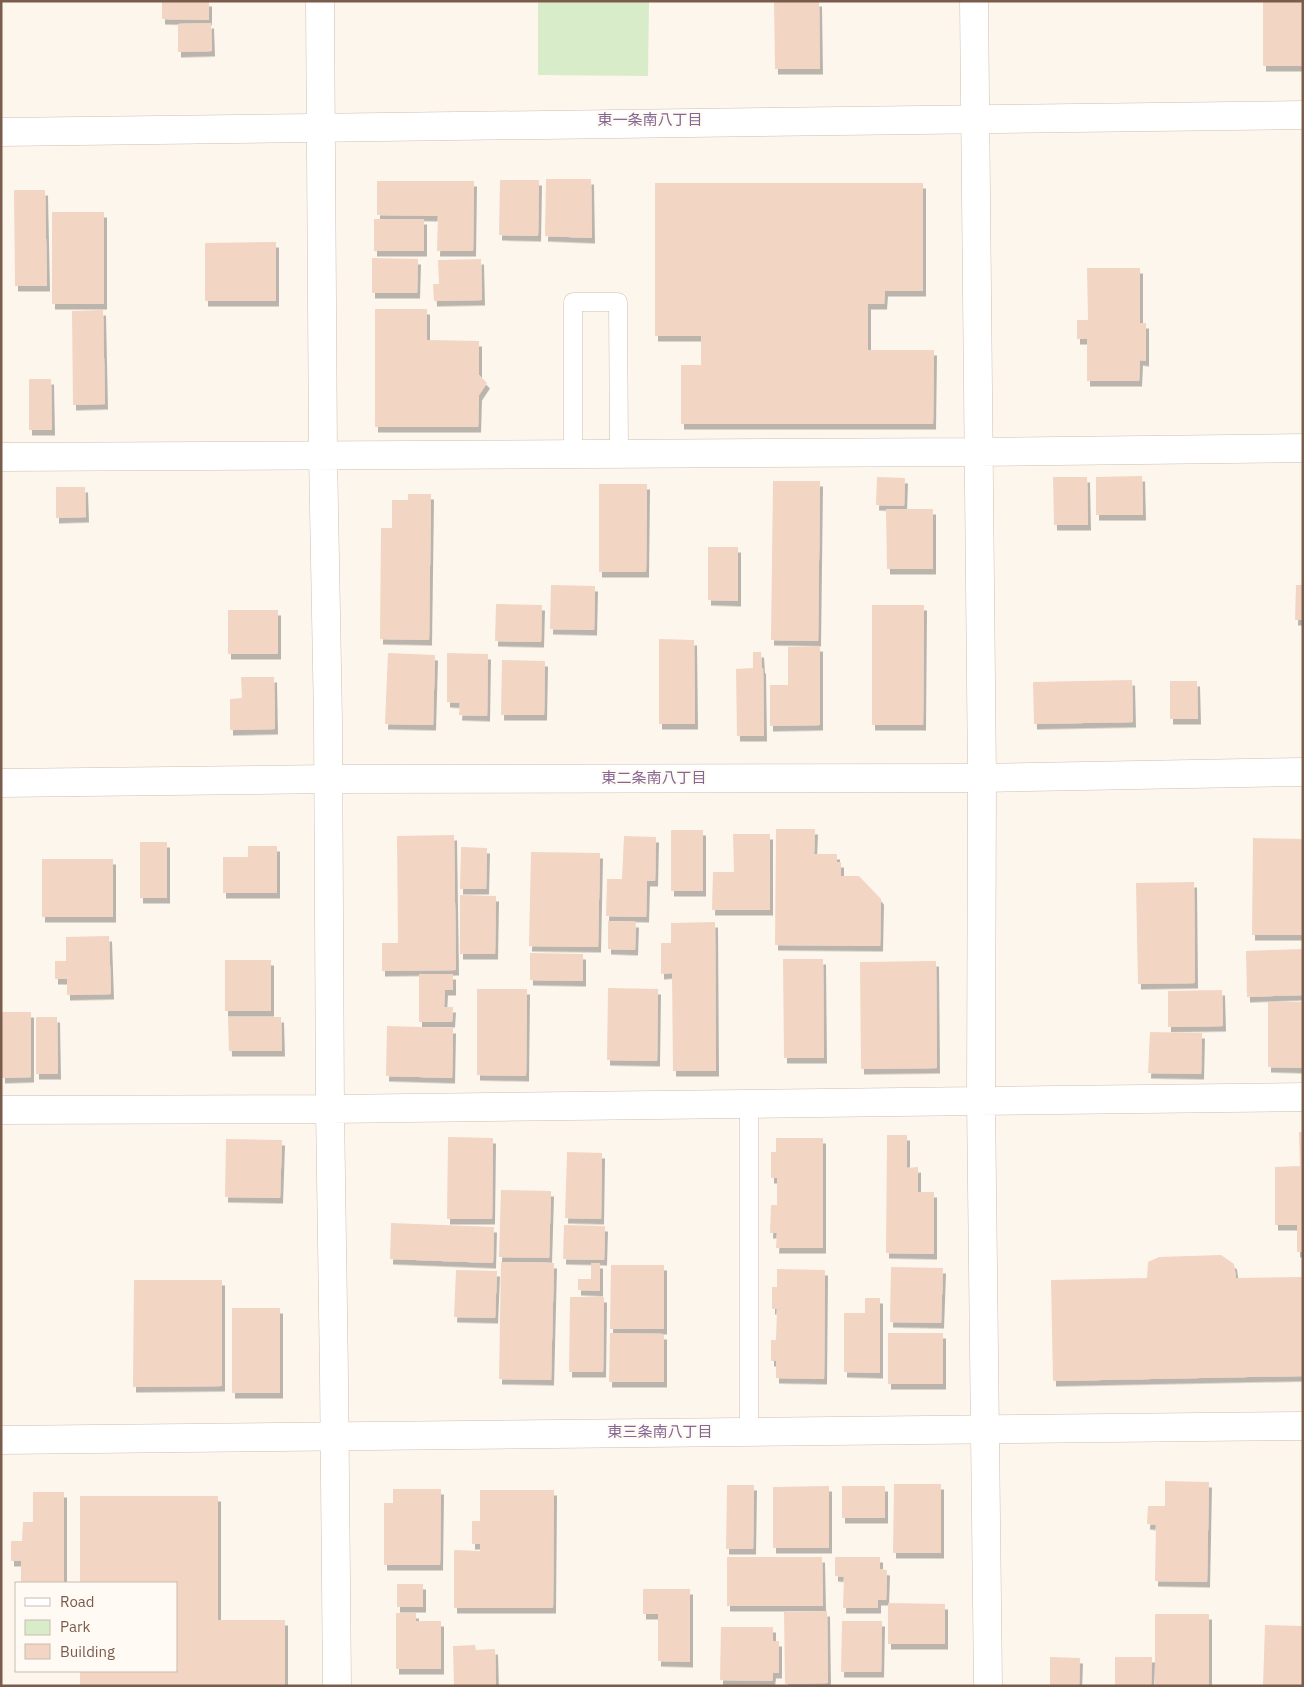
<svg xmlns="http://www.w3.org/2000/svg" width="1304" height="1687" font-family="'IBM Plex Sans','Noto Sans JP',sans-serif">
<defs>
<filter id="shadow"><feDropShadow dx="3" dy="5.5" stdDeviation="0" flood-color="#0004"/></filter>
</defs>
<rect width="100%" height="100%" fill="#fdf6ec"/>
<path fill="#d8ecc9" d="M538,1h111l-1,75 -110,-1z"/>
<path fill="#f3d5c3" filter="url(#shadow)" d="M162,1h47v19l-47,-1z
M774,1h45l1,68h-45z
M1263,1h40v65h-40z
M211,23l1,28 -34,1v-28z
M546,179h45l1,59 -47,-2z
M500,180h39l-1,56 -39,-1z
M377,181h97l-1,70h-36l1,-35 -61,-1z
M655,183h268v108h-38l-1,13h-16v46h66l-1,74h-252v-59h20v-29h-46z
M14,190h31l2,96h-32z
M52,212h52v92h-52z
M374,219h50v32h-50z
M276,242v59h-71v-58z
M372,258l46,1 -1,34h-45z
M481,259l1,41 -48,1 -1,-17h6l-1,-24z
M1087,268h53v55h6v38l-6,-1 -1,21h-52v-42h-10v-19h11z
M375,309h52v31l52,1v34l8,8 -8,12 -1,32h-103z
M103,310l2,94 -32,1 -1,-94z
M29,379h22l1,51h-23z
M1142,476l1,39h-47v-38z
M877,477l28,1 -1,28 -28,-1z
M1053,477h34l1,48h-34z
M773,481h47l-2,160 -47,-1z
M599,484h48l-1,88h-47z
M56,487h29l1,30 -30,1z
M408,494h23l-2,146 -49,-1 1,-111h11v-28h16z
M886,509h47v60h-46z
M708,547h30v54l-30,-1z
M551,585l44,1 -1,44 -44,-1z
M1296,585h7v35h-8z
M496,604l46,1 -1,37 -46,-1z
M872,605h52l-1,120h-51z
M228,610h50v44h-50z
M659,639l35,1 1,84h-36z
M820,646v79l-50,1v-41h18v-38z
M753,652h8l1,16h1l1,68h-27l-1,-67 17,-1z
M388,653l47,2 -2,70 -48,-1z
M447,653l41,1 -1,62 -28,-1 1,-12 -13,-1z
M502,660l43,1 -1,54h-43z
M241,677h33l1,52 -45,1v-31l12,-1z
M1132,680l1,42 -99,2 -1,-42z
M1170,681h27l1,38h-28z
M776,829h39l-1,25h23v8h4v14h18l22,23 -1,47 -105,-1z
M671,830h32v61h-32z
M733,834h37v76h-58l1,-38h21z
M454,835l2,135 -74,1v-28h16l-1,-107z
M624,836l32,1 -1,44h-8l-1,36 -40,-1 1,-37h15z
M1253,838l50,1v96h-51z
M140,842h27v56h-27z
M248,846h29v47h-54v-36h25z
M461,847l26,1 -1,41h-26z
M531,852l69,1 -2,94 -69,-1z
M42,859h71v58h-71z
M1194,882l1,101 -57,1 -2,-101z
M460,895l36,1 -1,58h-35z
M608,921l28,1 -1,28 -27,-1z
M715,922l1,149h-43l-1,-98 -11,1v-31h10v-20z
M109,936l2,58 -44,1v-16h-12v-18h11v-24z
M1303,949v46l-56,2 -1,-46z
M530,953l53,1v27l-53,-1z
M783,959h40l1,99h-40z
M225,960h46v51h-46z
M936,961l1,107 -76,1 -1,-107z
M419,974h34v16h-8l-1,17h9l-1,15h-33z
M608,988l50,1 -1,72 -50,-1z
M477,989h50l-1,87 -49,-1z
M1222,990l1,36 -55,1v-36z
M1268,1002h35v66l-35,-1z
M1,1012h30v65l-29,1z
M36,1017h21l1,57h-22z
M228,1017h53l1,34h-53z
M387,1026l66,2 -1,50 -66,-2z
M1150,1032l52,1 -1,41 -53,-1z
M1299,1132h4v120h-6v-27h-22v-58l25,-1z
M887,1135h20v33l11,-1v25h16v62l-48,-1z
M448,1137l45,1 -1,81h-45z
M776,1138h47v110h-47l1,-15h-7l1,-28h6v-27h-6v-26h5z
M226,1139l56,1 -2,58 -55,-1z
M567,1152l35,1 -1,66 -36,-1z
M501,1190l50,1 -2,67 -50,-1z
M391,1223l103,4 -1,36 -103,-4z
M564,1225l41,1 -1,34 -41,-1z
M1221,1255l13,9 2,14 67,-1v99l-250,5 -2,-101 96,-2 1,-16 11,-5z
M501,1262l53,1 -3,117 -52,-1z
M591,1263h9v28l-22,-1v-11h13z
M611,1265h53v64h-54z
M891,1267l52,1 -2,55 -51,-1z
M777,1269l48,1 -1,109 -48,-1v-17h-5v-21h5l1,-31h-5v-22h5z
M456,1270l41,1 -2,47 -41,-1z
M134,1280h88v106l-89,1z
M570,1297h34l-1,75h-34z
M865,1298h15v75l-36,-1v-59h21z
M232,1308h48v85h-48z
M610,1333l54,1v48h-55z
M888,1333h55v51h-55z
M1165,1481l44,1 -2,100 -52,-1 1,-56 -9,-1 1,-18h17z
M894,1484h47v69h-48z
M727,1485h27l-1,64h-27z
M829,1486v62h-56v-61z
M842,1486h43v32h-43z
M393,1489h48l-1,76h-56v-62h9z
M480,1490h74l-1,118h-99v-58l26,1v-7h-8v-23h8z
M33,1492h31v91h-43v-22h-10v-20h11l1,-19h10z
M80,1496h138v124h67v66h-205v-15h96v-88h-96z
M727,1557h95l1,49h-96z
M835,1557h45v12l7,1 -1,30h-8v8h-35l1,-31 -9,-1z
M397,1584h26v23h-26z
M643,1589h47v73l-32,-1v-47h-15z
M888,1603l57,1v40h-57z
M827,1611l1,72 -43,1 -1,-72z
M396,1613h20v8h25v48h-45z
M1155,1614h54v72h-54z
M842,1621h40l-1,51h-40z
M1265,1625l38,1v60h-40z
M721,1627h52v14h6v32h-6l-1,8 -52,-1z
M475,1645l1,5 19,-1 1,37h-42l-1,-40z
M1050,1657l30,1 -1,28h-29z
M1115,1657h37l-1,29h-36z"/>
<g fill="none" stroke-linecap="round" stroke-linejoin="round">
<g stroke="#d1beb0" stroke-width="19">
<path id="service" d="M573,453v-151h45l1,151
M749,1431v-327"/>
</g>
<g stroke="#d1beb0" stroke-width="29">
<path id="minor" d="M320,1l3,453 5,266 2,389 4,267 3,310
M974,1l8,777 -1,323 7,585
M1,457l977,-5 325,-4
M1,1110l329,-1 973,-12"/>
</g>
<g stroke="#d1beb0" stroke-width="29">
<path id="tertiary" d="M1,132l1302,-17
M1,783l327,-4 654,-1 321,-6
M1,1440l1302,-14"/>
</g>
<use href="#service" stroke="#fff" stroke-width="18"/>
<use href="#minor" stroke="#fff" stroke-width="28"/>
<use href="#tertiary" stroke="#fff" stroke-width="28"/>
</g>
<g text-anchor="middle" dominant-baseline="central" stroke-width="4" stroke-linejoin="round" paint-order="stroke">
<g font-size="15" fill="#846695" stroke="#fffaf3">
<text x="650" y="119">東一条南八丁目</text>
<text x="654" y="777">東二条南八丁目</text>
<text x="660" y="1431">東三条南八丁目</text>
</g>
</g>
<rect width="1304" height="1687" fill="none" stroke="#7a5c4d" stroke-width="5"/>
<rect x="15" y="1582" width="162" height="90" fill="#fffaf3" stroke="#cabbb1"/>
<rect x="25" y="1598" width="25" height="8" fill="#ffffff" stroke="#cabbb1"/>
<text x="60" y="1607" font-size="15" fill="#7a5c4d">Road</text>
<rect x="25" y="1620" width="25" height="15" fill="#d8ecc9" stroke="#cabbb1"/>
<text x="60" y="1632" font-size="15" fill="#7a5c4d">Park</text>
<rect x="25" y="1644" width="25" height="15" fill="#f3d5c3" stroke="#cabbb1"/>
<text x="60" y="1657" font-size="15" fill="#7a5c4d">Building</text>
</svg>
